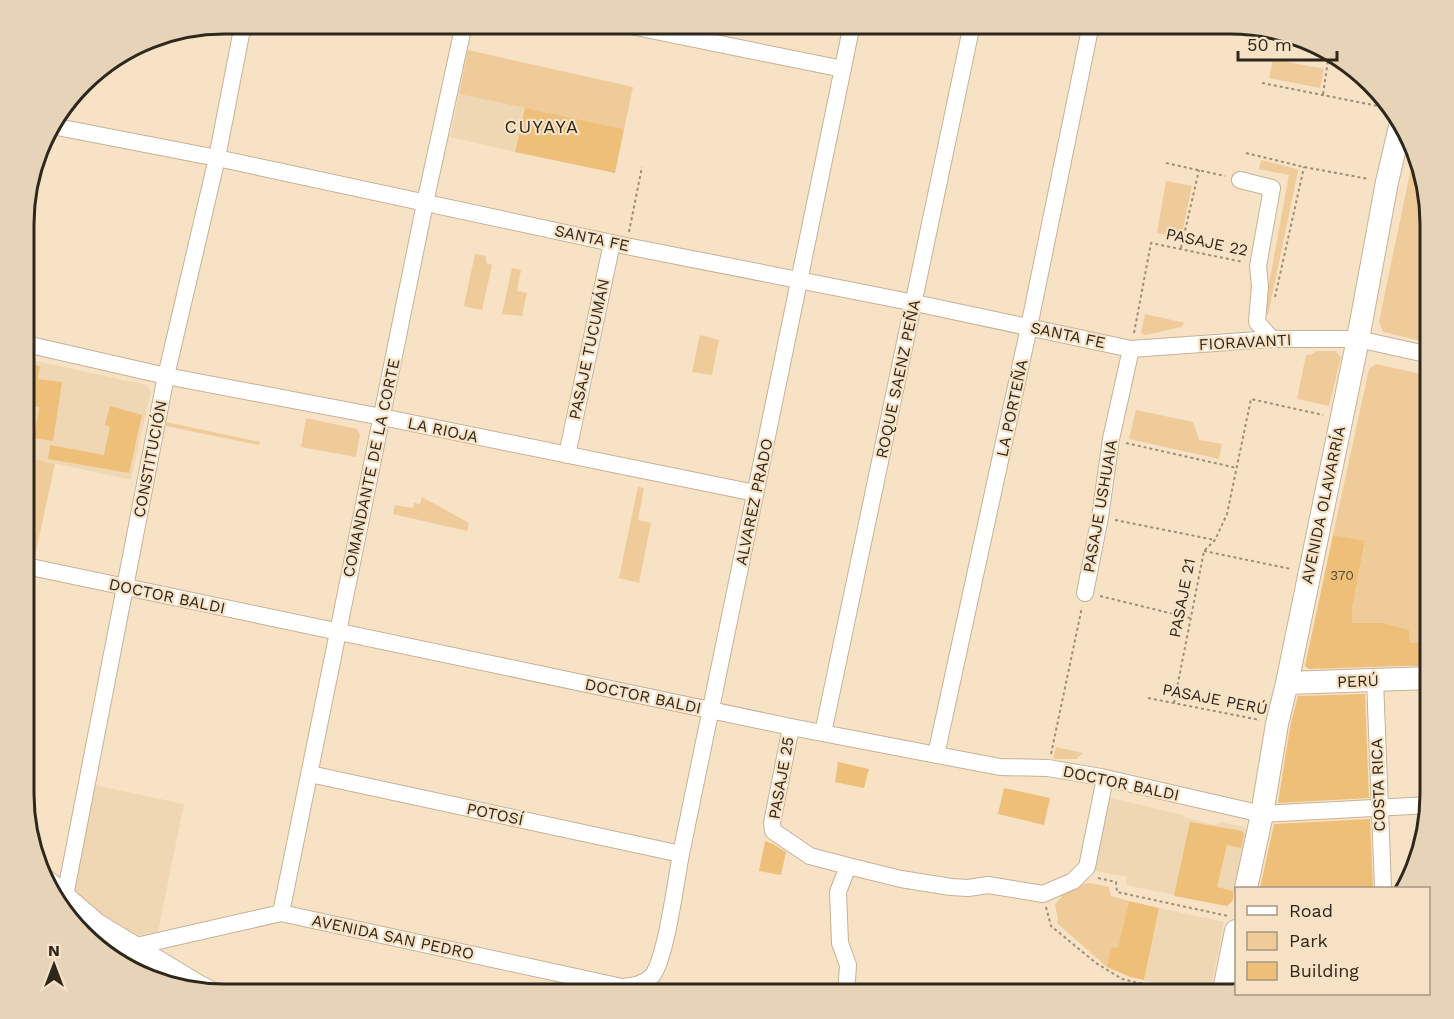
<svg xmlns="http://www.w3.org/2000/svg" width="1454" height="1019" font-family="'Work Sans',sans-serif">
<rect width="100%" height="100%" fill="#f7e2c5"/>
<path fill="#f0d7b3" d="M459,94l66,14 -10,44 -65,-15z
M26,359l121,26 4,6 -20,89 -105,-23z
M94,785l90,19 -26,128 -30,5 -55,-48z
M1111,798l72,17 3,3 30,7 5,-3 23,5 4,7 -15,66 -6,6 -101,-21 1,-8 -36,-7 16,-70z
M1159,908l65,14 -12,61 -16,8 -52,-11z"/>
<path fill="#eecb98" d="M468,50l165,37 -9,42 -165,-35z
M1273,59l51,10 -4,19 -51,-10z
M1413,158l17,54v131l-47,-11 -4,-10z
M1261,160l36,9 1,2 -30,144 -4,-4 25,-136 -30,-6z
M1166,181l26,5 -11,52 -24,-5z
M475,254l11,2v7l6,2 -10,45 -18,-4z
M512,268l9,2 -4,21 10,2 -5,23 -20,-2z
M1145,314l40,9 -4,4 -36,8 -4,-2z
M700,335l19,5 -7,35 -20,-3z
M1317,351h18l6,6 -12,49 -32,-7 9,-44 7,-1z
M1376,364l54,12v289l-19,1 -2,-36 -25,-7h-32v-14l13,-67 -32,-7 36,-166z
M1136,410l57,12 6,18 23,4 -3,15 -90,-20z
M306,418l51,11 3,6 -4,22 -55,-10z
M166,422l94,20 -1,3 -93,-19z
M35,459l20,5 -21,96 -8,-2v-52z
M638,487l6,1 -6,32 13,3 -12,60 -20,-5z
M422,497l47,26 -2,8 -74,-17 2,-9 18,3 1,-5 6,1z
M1056,747l27,6 -7,6h-23z
M1089,883l20,4 2,9 18,5 -11,46 -11,20 -50,-44 1,-5 -3,-13 13,-17z"/>
<path fill="#edbf79" d="M525,108l99,21 -9,44 -100,-21z
M26,363l14,3 -2,13 24,3 -9,59 -19,-3 5,-31 -13,-2z
M110,406l32,9 -13,58 -81,-14 2,-14 54,10 6,-28 -5,-2z
M1333,535l32,6 -13,68v14h32l25,7 1,13 20,-1v23l-121,4 -4,-3z
M1365,694l4,104 -91,5 12,-76 8,-31z
M838,762l31,7 -5,19 -29,-6z
M1004,788l46,10 -6,27 -46,-11z
M1370,819l3,69h-113l14,-64z
M1190,822l52,9 2,3 -3,14 -14,-3 -10,42 16,4v9l-6,6 -53,-10z
M765,841l8,3 13,8 -5,23 -22,-4z
M1129,901l30,7 -15,72 -14,-3 -23,-10 4,-19 7,-1z"/>
<g fill="none" stroke-linecap="round" stroke-linejoin="round">
<g stroke="#c6b296" stroke-width="10">
<path id="lane" d="M272,995l26,-7 37,7"/>
</g>
<g stroke="#c6b296" stroke-width="18">
<path id="street" d="M621,24l222,45
M52,126l165,32 409,88 289,57 216,46 141,-10h86l72,16
M1240,180l32,8 -14,78 2,20 -3,36 15,17
M26,344l140,32 216,41 373,76
M567,455l45,-212
M26,566l765,161 209,40 48,1 53,9 161,37 168,-9
M1085,593l15,-76 11,-78 20,-90
M1375,680l8,208
M791,727l-19,96 1,8 37,25 38,10 -10,26 2,51 8,22 -2,30
M823,733l149,-709
M936,755l93,-428 62,-303
M310,774l371,80
M848,866l53,13 50,8 17,1 20,-3 55,9 30,-13 14,-14 18,-89
M65,896l101,-520 51,-218 26,-134
M281,913l144,-710 39,-179
M132,947l149,-34 341,74c11,-1 22,-2 30,-11 14,-17 24,-96 29,-122l171,-830"/>
</g>
<g stroke="#c6b296" stroke-width="24">
<path id="secondary" d="M1287,683l143,-5
M46,881l51,44 99,60 19,10
M1246,888l16,-74 15,-90 10,-41 71,-344 29,-157 14,-60
M1223,995l13,-64"/>
</g>
<path stroke="#9d8e79" stroke-width="2" stroke-dasharray="3 3" stroke-linecap="butt" d="M1262,83l126,25
M1323,94l6,-40
M1246,153l58,14 65,12
M1166,163l59,13
M629,232l13,-65
M1181,248l18,-78
M1275,297l29,-130
M1134,333l17,-90 92,19
M1126,443l111,25
M1115,520l100,20
M1204,551l87,18
M1100,596l90,22
M1148,698l112,22
M1174,703l30,-152 11,-11 12,-26 24,-115 72,16
M1051,754l31,-147
M1098,878l18,4 1,10 111,24
M1046,907l5,19 45,37 26,16 67,16"/>
<use href="#lane" stroke="#fff" stroke-width="8"/>
<use href="#street" stroke="#fff" stroke-width="16"/>
<use href="#secondary" stroke="#fff" stroke-width="22"/>
</g>
<g text-anchor="middle" dominant-baseline="central" stroke-width="4.5" stroke-linejoin="round" paint-order="stroke">
<g font-size="14" fill="#5e4d33">
<text x="1342" y="575">370</text>
</g>
<g font-size="16" fill="#2e271c" stroke="#f7e2c5">
<text transform="translate(592 238) rotate(12)">SANTA FE</text>
<text transform="translate(1207 242) rotate(12)">PASAJE 22</text>
<text transform="translate(1068 335) rotate(12)">SANTA FE</text>
<text transform="translate(1245 342) rotate(-3)">FIORAVANTI</text>
<text transform="translate(589 349) rotate(-78)">PASAJE TUCUMÁN</text>
<text transform="translate(898 379) rotate(-78)">ROQUE SAENZ PEÑA</text>
<text transform="translate(1012 408) rotate(-78)">LA PORTEÑA</text>
<text transform="translate(443 430) rotate(12)">LA RIOJA</text>
<text transform="translate(150 459) rotate(-79)">CONSTITUCIÓN</text>
<text transform="translate(371 468) rotate(-78)">COMANDANTE DE LA CORTE</text>
<text transform="translate(754 502) rotate(-78)">ALVAREZ PRADO</text>
<text transform="translate(1323 505) rotate(-78)">AVENIDA OLAVARRÍA</text>
<text transform="translate(1100 506) rotate(-80)">PASAJE USHUAIA</text>
<text transform="translate(167 596) rotate(12)">DOCTOR BALDI</text>
<text transform="translate(1182 598) rotate(-79)">PASAJE 21</text>
<text transform="translate(1358 681) rotate(-2)">PERÚ</text>
<text transform="translate(643 696) rotate(12)">DOCTOR BALDI</text>
<text transform="translate(1215 699) rotate(11)">PASAJE PERÚ</text>
<text transform="translate(781 778) rotate(-80)">PASAJE 25</text>
<text transform="translate(1121 783) rotate(12)">DOCTOR BALDI</text>
<text transform="translate(1378 785) rotate(-92)">COSTA RICA</text>
<text transform="translate(495 814) rotate(12)">POTOSÍ</text>
<text transform="translate(393 937) rotate(12)">AVENIDA SAN PEDRO</text>
</g>
<g font-size="18" letter-spacing="1.5" fill="#2e271c" stroke="#f7e2c5">
<text x="542" y="126">CUYAYA</text>
</g>
</g>
<path d="M0 0H1454V1019H0ZM224 34H1230A190 190 0 0 1 1420 224V794A190 190 0 0 1 1230 984H224A190 190 0 0 1 34 794V224A190 190 0 0 1 224 34Z" fill="#e7d3b7" fill-rule="evenodd"/>
<path fill="none" stroke="#2e271c" stroke-width="3" d="M224 34H1230A190 190 0 0 1 1420 224V794A190 190 0 0 1 1230 984H224A190 190 0 0 1 34 794V224A190 190 0 0 1 224 34Z"/>
<rect x="1235" y="887" width="195" height="108" fill="#f7e2c5" stroke="#a79781" stroke-width="1.5"/>
<rect x="1247" y="906" width="30" height="9" fill="#ffffff" stroke="#a79781" stroke-width="1.5"/>
<text x="1289" y="917" font-size="18" fill="#2e271c">Road</text>
<rect x="1247" y="932" width="30" height="18" fill="#eecb98" stroke="#a79781" stroke-width="1.5"/>
<text x="1289" y="947" font-size="18" fill="#2e271c">Park</text>
<rect x="1247" y="962" width="30" height="18" fill="#edbf79" stroke="#a79781" stroke-width="1.5"/>
<text x="1289" y="977" font-size="18" fill="#2e271c">Building</text>
<g transform="translate(54 965)" stroke="#f7e2c5" stroke-width="4.5" paint-order="stroke">
<path d="M0-4.5L10 22L0 15L-10 22Z" fill="#2e271c"/>
<text y="-9" font-size="16" font-weight="bold" text-anchor="middle" fill="#2e271c">N</text>
</g>
<path d="M1238 51v9h99v-9" fill="none" stroke="#2e271c" stroke-width="3"/>
<text x="1247" y="51" font-size="18" fill="#2e271c" stroke="#f7e2c5" stroke-width="4.5" paint-order="stroke">50 m</text>
</svg>
